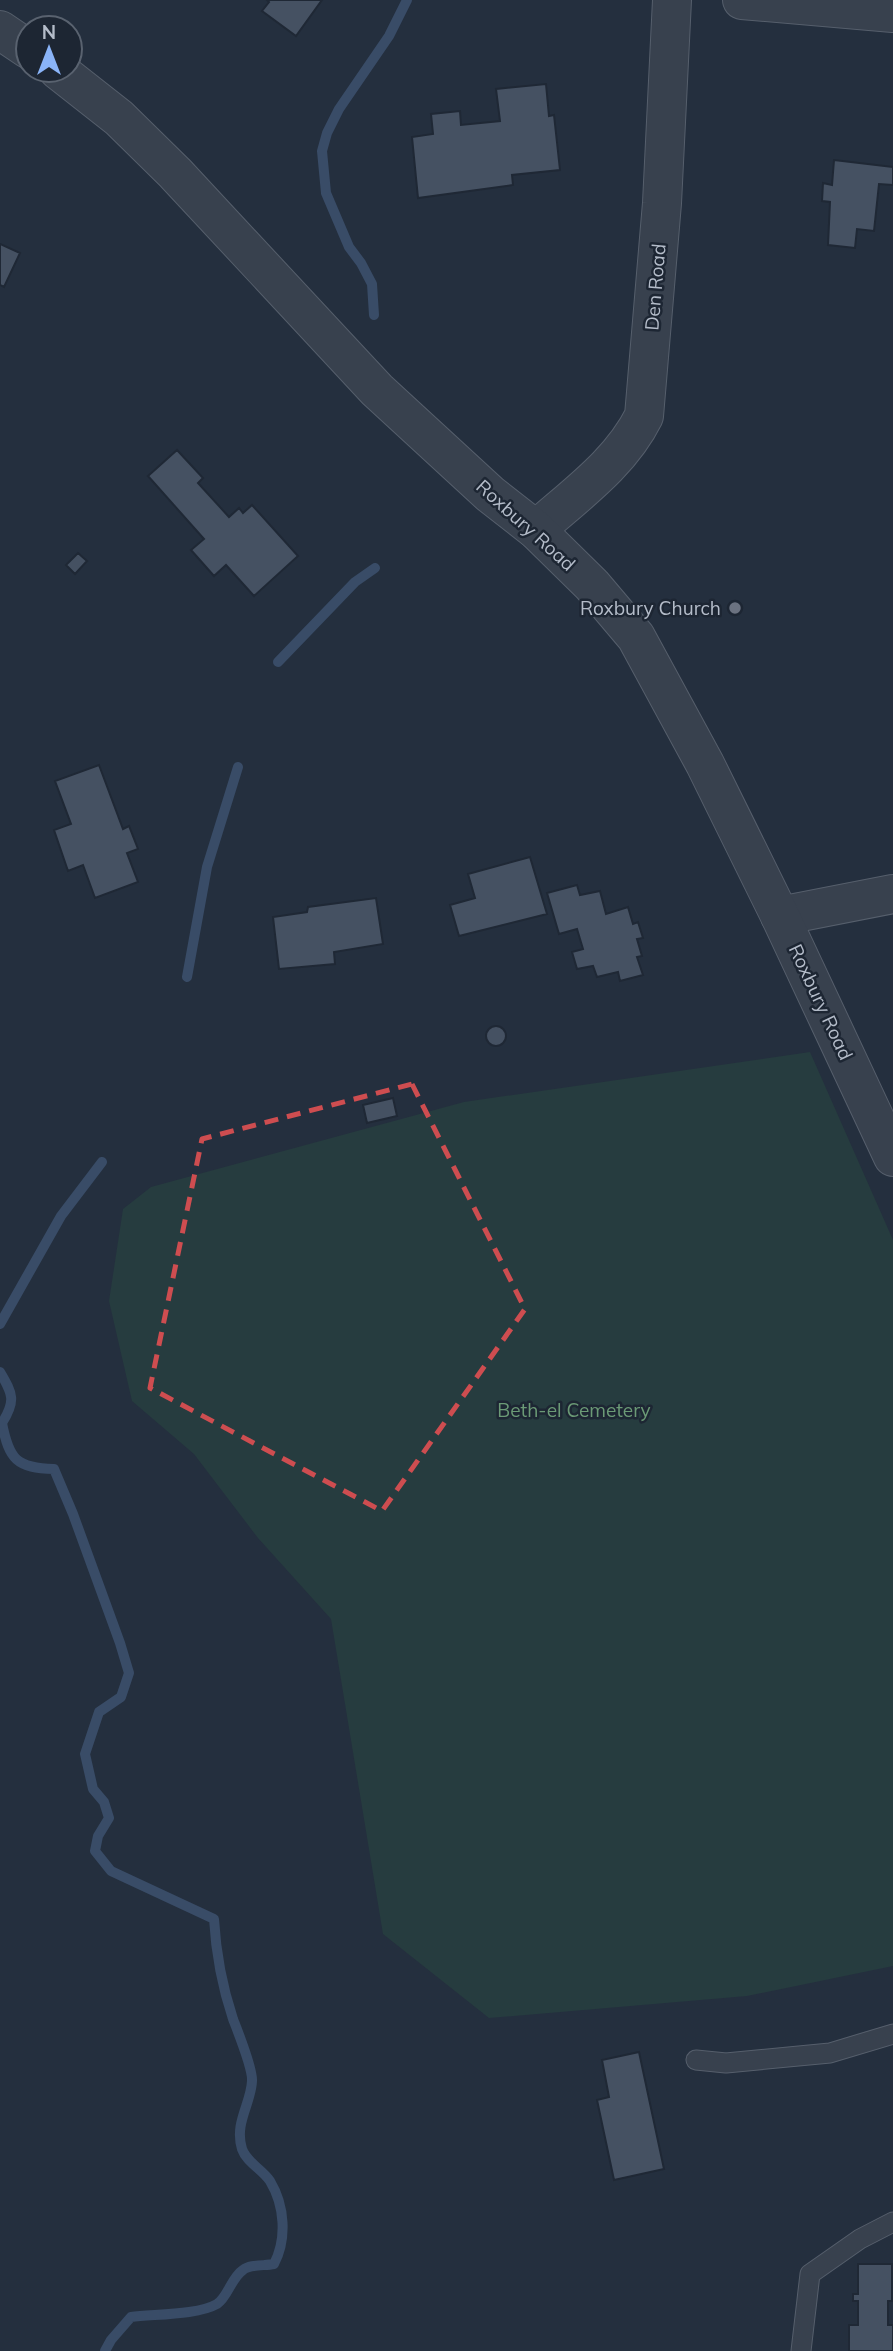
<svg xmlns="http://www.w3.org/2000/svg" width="893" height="2351" font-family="Mulish,sans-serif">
<rect width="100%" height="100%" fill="#242f3e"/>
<path fill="#263c3f" d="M810,1052l83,188v726l-146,30 -258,22 -106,-84 -52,-315 -73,-81 -64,-84 -62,-53 -23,-100 14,-92 28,-22 313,-85z"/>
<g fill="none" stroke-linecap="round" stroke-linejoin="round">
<path stroke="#394c67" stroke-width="10" d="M374,315l-2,-31 -11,-21 -12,-16 -23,-54 -4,-42 5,-18 12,-24 50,-73 18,-36
M278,662l77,-80 20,-14
M187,977l20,-110 31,-100
M0,1324l61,-108 41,-54
M0,1372c13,22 16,29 2,51 7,37 15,45 52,46l19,45 47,129 9,30 -8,24 -22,15 -14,42 8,35 11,13 5,16 -11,18 -3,15 16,20 103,48c2,35 8,67 19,100 5,13 20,50 19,62 -1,23 -18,42 -10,68 5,14 20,20 28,32 15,25 17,58 4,83 -9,2 -24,0 -31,6 -12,8 -15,27 -26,34 -19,11 -63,10 -86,13l-20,23 -6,11"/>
</g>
<path fill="#455162" stroke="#1f2835" stroke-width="2" d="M267,0h55l-26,36 -34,-25 7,-9z
M546,84l3,32 5,-1 6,55 -48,5 1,10 -95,13 -6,-61 21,-3 -2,-20 29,-3 1,14 39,-4 -4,-32z
M834,160l59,7v18l-14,-1 -5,47 -17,-2 -2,19 -27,-3 2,-43 -8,-1 1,-18 9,2z
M0,244l20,9 -16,34 -4,-2z
M177,450l26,28 -5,5 31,34 10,-9 4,5 9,-8 46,51 -44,40 -28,-31 -12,11 -23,-26 13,-11 -56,-63z
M78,553l9,8 -12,13 -9,-9z
M99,765l24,64 6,-3 9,23 -11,4 11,29 -43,16 -12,-33 -15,6 -14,-41 17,-6 -16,-43z
M530,857l17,57 -88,22 -9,-31 25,-7 -7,-24z
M577,885l3,10 20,-4 6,23 22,-7 5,17 5,-2 5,16 -6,1 5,17 -5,1 6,18 -23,6 -2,-9 -21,5 -4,-11 -16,3 -5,-17 11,-3 -6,-20 -18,5 -12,-41z
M376,898l7,46 -49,8 1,12 -56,5 -6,-52 34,-5 1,-5z
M486 1036a10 10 0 1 1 20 0a10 10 0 1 1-20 0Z
M393,1098l4,18 -30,7 -4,-18z
M639,2052l25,117 -50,11 -17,-80 12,-3 -7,-37z
M858,2264h34v37h-4v24h5v26h-44v-26h9v-24h-5v-7h5z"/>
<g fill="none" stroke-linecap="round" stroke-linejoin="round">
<g stroke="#565f6c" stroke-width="21">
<path id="service" d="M696,2060l30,3 104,-10 63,-19
M801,2351l9,-77 50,-35 33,-17"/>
</g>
<g stroke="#565f6c" stroke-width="40">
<path id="minor" d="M742,0l151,13
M536,530c39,-35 84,-66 108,-114l18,-213 10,-203
M780,916l113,-22"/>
</g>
<g stroke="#565f6c" stroke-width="40">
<path id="tertiary" d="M0,30l28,19
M58,70l61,48 56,55 202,217 113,104 46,36 56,55 44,52 69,127 75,152 113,241"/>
</g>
<use href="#service" stroke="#38414e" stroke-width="19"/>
<use href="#minor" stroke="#38414e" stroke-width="38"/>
<use href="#tertiary" stroke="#38414e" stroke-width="38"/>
</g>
<path fill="none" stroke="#ce4d50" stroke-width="5" stroke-dasharray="14 9" stroke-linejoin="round" d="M412,1084l113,225 -143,202 -232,-123 52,-249z"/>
<circle fill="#6b7280" stroke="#1d2633" stroke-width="2.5" cx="735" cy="608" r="7"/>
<g text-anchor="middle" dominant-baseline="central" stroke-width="5" stroke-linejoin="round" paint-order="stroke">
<g font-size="19" fill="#b4bcc9" stroke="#1d2633">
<text transform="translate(655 287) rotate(-85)">Den Road</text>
<text transform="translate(526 525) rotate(42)">Roxbury Road</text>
<text transform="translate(821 1002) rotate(65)">Roxbury Road</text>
</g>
<g font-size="19" fill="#b4bcc9" stroke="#1d2633" text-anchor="end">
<text x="721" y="608">Roxbury Church</text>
</g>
<g font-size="19" fill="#6b9a76" stroke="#1d2633">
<text x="574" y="1410">Beth-el Cemetery</text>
</g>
</g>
<g transform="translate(49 49)"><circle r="33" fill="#1d2633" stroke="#59626f" stroke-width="2"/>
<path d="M0-5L12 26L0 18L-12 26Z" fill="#8ab4f8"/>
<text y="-10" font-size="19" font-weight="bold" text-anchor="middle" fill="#b4bcc9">N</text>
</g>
</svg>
